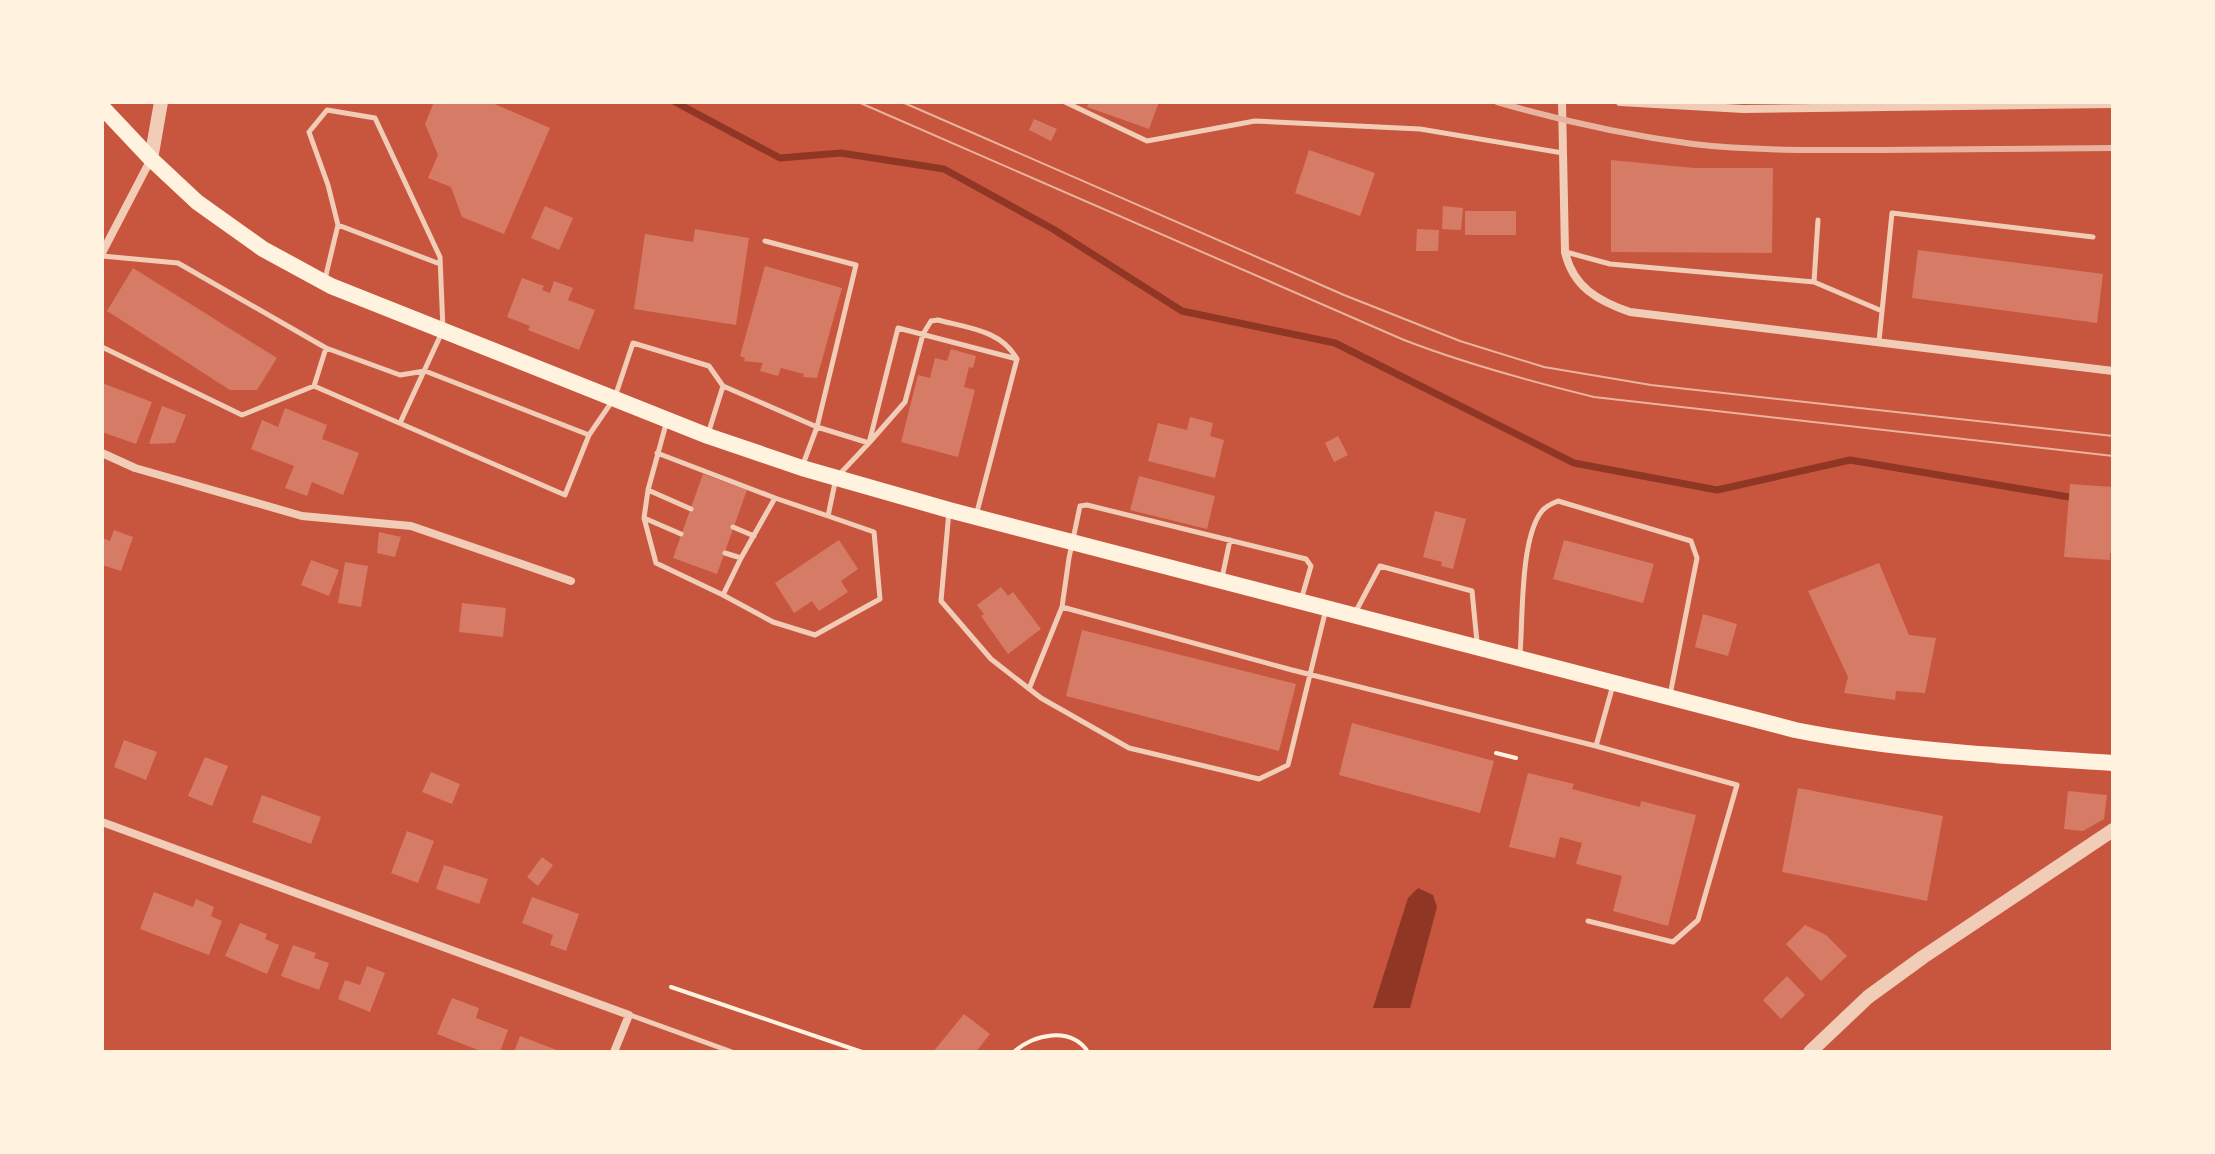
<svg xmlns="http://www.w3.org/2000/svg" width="2215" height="1154" font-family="Manrope,sans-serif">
<rect width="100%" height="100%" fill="#c8553d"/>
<path fill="#8f3625" d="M1418,888l15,7 4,12 -27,101h-37l35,-110z"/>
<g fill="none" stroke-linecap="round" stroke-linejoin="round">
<path stroke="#8f3625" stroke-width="7" d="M675,102l105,56 61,-5 103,16 109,60 129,82 153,32 239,120 143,27 133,-30 219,37"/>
</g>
<path fill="#d67c66" d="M434,102h56l60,26 -46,106 -42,-17 -11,-30 -23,-9 10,-23 -13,-31z
M1089,102h70l-10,27 -62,-22z
M1034,119l23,10 -6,12 -22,-11z
M1309,150l66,23 -15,43 -65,-23z
M1611,160l83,8h79l-1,85 -161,-1z
M545,206l28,12 -14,32 -28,-12z
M1443,206l20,2 -2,22 -19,-1z
M1465,211h51v24h-51z
M695,229l54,9 -13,87 -102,-16 11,-75 48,8z
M1417,229l22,1 -1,21h-22z
M1918,250l185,24 -6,49 -185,-25z
M765,266l77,22 -25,90 -14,-1 1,-3 -23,-6 -3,8 -18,-5 3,-8 -19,-2 1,-3 -5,-2z
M133,268l144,90 -20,32h-27l-123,-79z
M522,278l22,8 -2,4 8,3 4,-12 19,7 -5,12 27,10 -16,40 -51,-20 2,-4 -23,-9z
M951,349l25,7 -3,12 -4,-1 -5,20 11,3 -17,67 -57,-15 17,-67 12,3 5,-20 12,3z
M102,383l50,19 -16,42 -34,-12z
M162,406l24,9 -11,28 -26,1z
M285,408l42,17 -5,14 37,14 -16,42 -31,-13 -5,14 -22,-8 9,-22 -43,-17 11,-29 16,7z
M1190,417l23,6 -3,13 14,4 -9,38 -67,-17 10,-38 29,7z
M1338,436l10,19 -14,7 -9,-19z
M703,474l44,16 -30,84 -44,-16z
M1139,476l76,20 -8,33 -77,-19z
M2070,484l43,3v66h-3v7l-46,-3z
M1435,511l31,8 -13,50 -12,-3 1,-4 -19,-5z
M114,530l19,7 -12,34 -19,-6v-27l8,3z
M379,532l22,5 -6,20 -18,-4z
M839,540l19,29 -17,12 7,11 -29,19 -7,-10 -18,12 -19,-30z
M1564,540l90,24 -11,39 -90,-24z
M311,560l28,10 -10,26 -28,-11z
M345,562l23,4 -7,41 -23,-4z
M1879,563l30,72 27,3 -11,55 -29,-2 -1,9 -51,-7 4,-16 -40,-86z
M1001,587l7,9 5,-4 28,37 -33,25 -27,-38 3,-2 -7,-9z
M462,603l44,5 -3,29 -44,-5z
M1703,614l34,10 -9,32 -33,-9z
M1082,630l214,54 -17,67 -213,-55z
M1352,723l142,38 -14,52 -141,-38z
M124,740l33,12 -11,28 -32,-13z
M205,757l23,9 -16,40 -24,-10z
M431,772l29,12 -8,20 -30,-12z
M1528,773l46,11 -2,5 68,18 1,-6 55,14 -28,111 -55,-15 9,-35 -46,-12 6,-21 -22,-6 -5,21 -46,-11z
M1798,788l145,28 -16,85 -145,-29z
M2068,791l39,4 -3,24 -21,12 -19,-2z
M262,795l59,22 -10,27 -59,-22z
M407,831l27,10 -16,42 -27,-10z
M542,857l11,8 -15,21 -11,-9z
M444,865l44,14 -9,25 -43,-15z
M154,892l39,15 3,-8 18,8 -3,9 11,5 -13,34 -69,-26z
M532,897l47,17 -13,37 -16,-6 3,-10 -31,-12z
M240,923l27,11 -2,5 14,6 -12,29 -42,-18z
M1805,925l21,10 21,21 -26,25 -35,-37z
M293,945l23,8 -2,5 15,5 -10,27 -38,-14z
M367,966l18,7 -15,39 -32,-13 7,-19 15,5z
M1787,976l18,19 -24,24 -18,-19z
M452,998l27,10 -3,10 32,12 -8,22h-17l-46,-18z
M964,1014l26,20 -14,18h-43z
M520,1036l42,16h-48z"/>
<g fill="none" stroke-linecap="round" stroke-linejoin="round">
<path stroke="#fff3e0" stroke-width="4" d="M1496,753l20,5
M671,987l191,65
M1014,1052c19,-18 57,-26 74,0"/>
<path stroke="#f1ccb7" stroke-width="5" d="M1065,102l82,39 108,-20 165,8 143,24
M1818,220l-4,62 68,29
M338,225l102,39
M765,241l91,24 -39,162 52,16 36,-41 18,-68 8,-13 7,-1c30,8 63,10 79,39
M1566,252l44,12 204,18
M102,256l76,7 148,85 74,27 25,-4 164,64 -24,60 -251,-109 -72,29 -140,-68
M325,279l13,-54 -10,-40 -19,-53 18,-22 48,8 65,139 3,73 -43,93
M1879,341l13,-128 201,24
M314,386l12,-38
M616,394l17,-51 76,23 14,20 94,41 -15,40
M666,424l-18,66 -4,28 37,16
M708,434l15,-48
M589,435l22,-32
M657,453l118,45
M648,490l43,19
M949,511l-8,90 50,58 50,39 88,50 130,31 29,-14 37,-152
M644,518l12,45 67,32 18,-37
M733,527l21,9
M725,553l16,5 34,-60 53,18 8,-38 33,-35 29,-115 119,31 -40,153
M1222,578l8,-38
M723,595l50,27 42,13 65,-36 -6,-67 -46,-16
M1301,600l10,-34 -5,-7 -219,-54 -7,1 -11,52 -7,49 230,63 304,76
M1356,611l24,-45 92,25 5,51
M1520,654c3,-36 0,-116 22,-143 4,-5 11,-8 16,-10l133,40 6,17 -27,137
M1029,689l33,-82
M1588,921l85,21 25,-22 39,-135 -141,-39 17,-61
M630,1015l102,37"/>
<path stroke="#f1ccb7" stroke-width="8" d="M1562,102l3,150c8,35 33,49 65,60l483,59
M1620,102l123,7 370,-5
M102,253l49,-94
M102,453l33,15 167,48 109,10 160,55
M102,822l527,193 -15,37"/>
<path stroke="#f1ccb7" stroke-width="14" d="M151,159l10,-57
M1810,1052l58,-55 55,-40 190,-127"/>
<path stroke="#fff3e0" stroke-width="16" d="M102,107l49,52 46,43 66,47 68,37 377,150 94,32 147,42 846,220c105,21 211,26 318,33"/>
<path stroke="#e9b49f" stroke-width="2" d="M858,102l546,238c62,24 125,41 190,57l519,59
M902,102l442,193 116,46 84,26 107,18 462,51"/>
<path stroke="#e9b49f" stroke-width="6" d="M1497,102c65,19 129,33 196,42 62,7 126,6 189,6 77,-1 154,-1 231,-2"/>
</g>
<rect width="2215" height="1154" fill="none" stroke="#fff3e0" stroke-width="208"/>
</svg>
